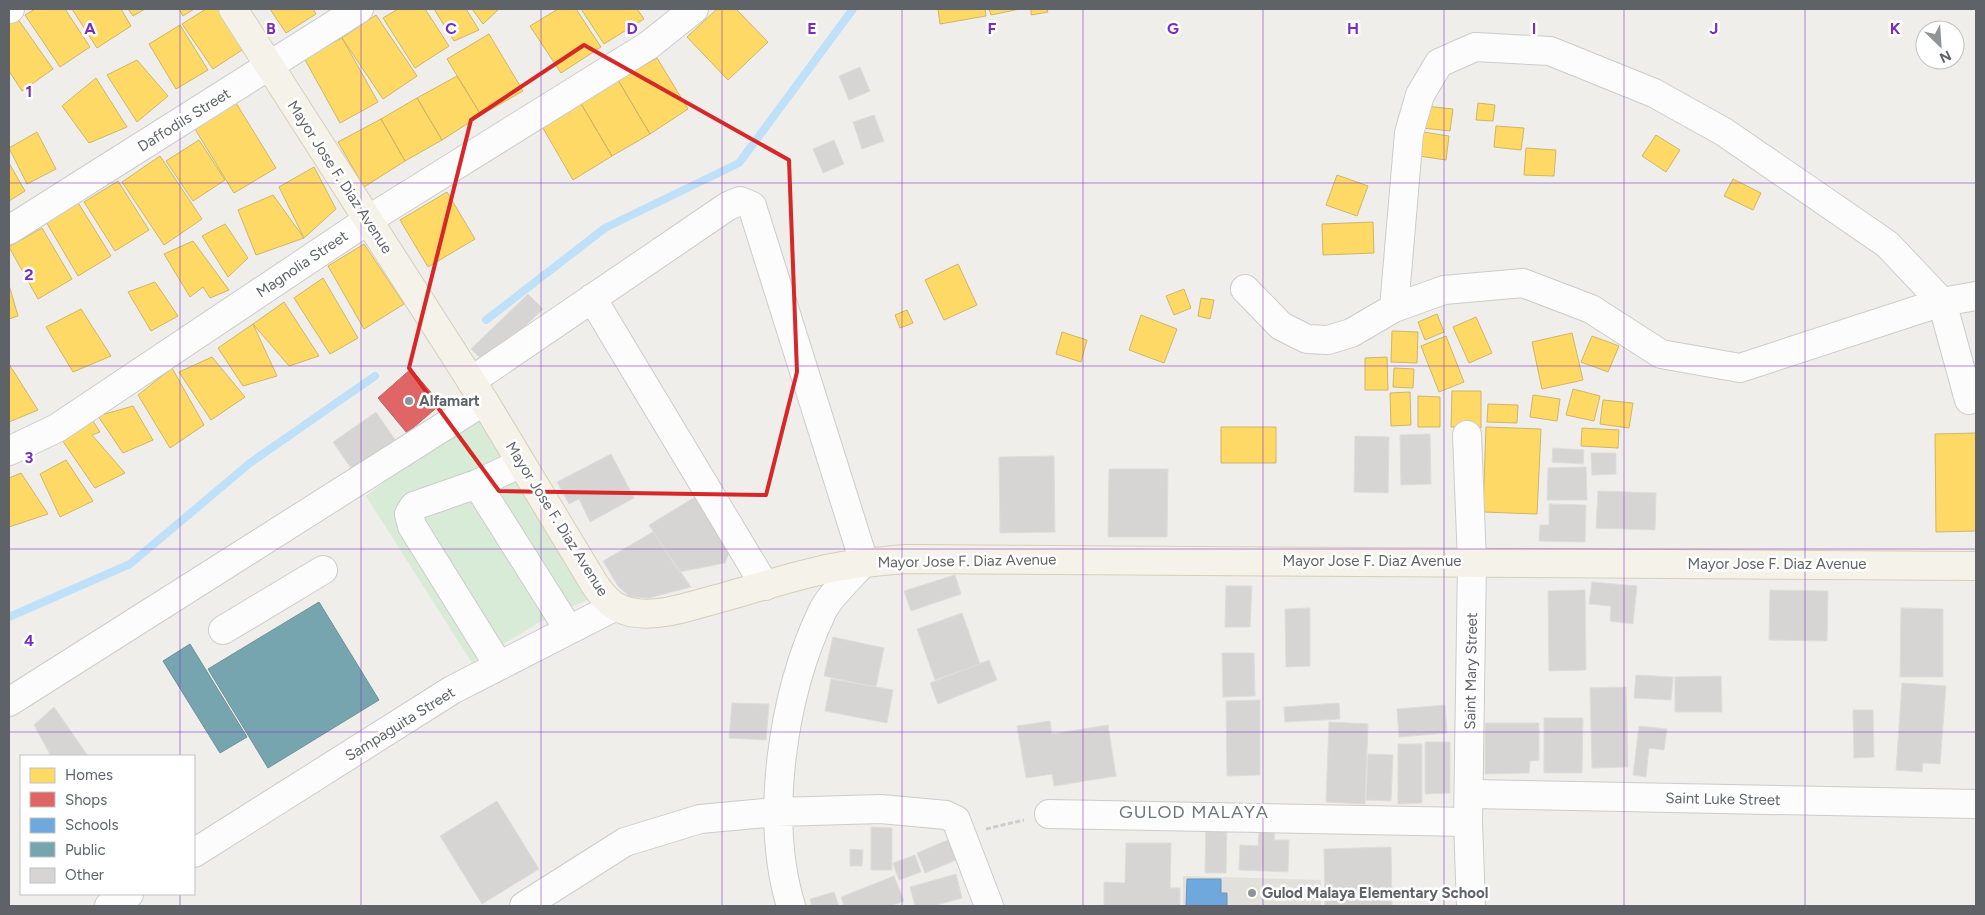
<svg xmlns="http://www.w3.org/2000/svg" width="1985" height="915" font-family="Figtree,sans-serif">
<rect width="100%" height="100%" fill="#efeeea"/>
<path fill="#e2e0da" d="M1183,876l138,4v26h-138z"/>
<path fill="#d8ebd6" d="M467,421l21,1 107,175 -45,19 -78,47 -106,-167z"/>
<path fill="#ffd966" stroke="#cfb667" d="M35,9h30l25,38 -30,20 -35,-52z
M72,9h49l10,17 -34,22z
M128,9h17l-12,7z
M179,9h15l-11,7z
M206,9h21l24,35 -38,25 -31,-45z
M270,9h43l3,5 -30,19z
M398,9h27l24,37 -34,22 -32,-50z
M434,9h32l13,21 -25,11z
M472,9h27l-16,15z
M558,9h18l25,38 -40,26 -31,-47z
M581,9h56l7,10 -40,25z
M717,9h19l32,33 -40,38 -41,-43z
M938,9h47l1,7 -46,8z
M989,9h31l-29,6z
M1031,9h16l1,3 -17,3z
M15,15l38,54 -31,22 -13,-20v-52z
M376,15l41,61 -34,23 -41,-61z
M180,25l28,45 -32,19 -27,-45z
M489,34l34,57 -42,24 -34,-56z
M342,38l36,64 -38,21 -36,-65z
M657,58l31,51 -38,25 -32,-54z
M137,60l31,36 -31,26 -30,-47z
M457,76l24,39 -39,25 -25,-42z
M96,78l31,49 -38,16 -27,-37z
M618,80l32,54 -38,22 -32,-54z
M417,98l25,42 -37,21 -24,-42z
M580,102l32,54 -39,24 -33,-57z
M236,103l40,65 -42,25 -39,-64z
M1478,103l17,2 -2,16 -17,-1z
M1425,106l28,3 -3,22 -28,-3z
M381,119l24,42 -41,26 -26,-45z
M1496,126l28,2 -3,22 -27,-3z
M37,132l19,37 -29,15 -18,-36z
M1423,132l26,4 -3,24 -27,-4z
M1656,135l24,15 -14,22 -24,-16z
M199,140l26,40 -32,21 -27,-40z
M1526,148l30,2 -2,26 -30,-1z
M160,156l42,63 -38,26 -42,-63z
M9,163l16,28 -16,10z
M314,167l22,42 -32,29 -25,-51z
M1337,175l31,11 -11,30 -31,-11z
M1733,179l28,14 -8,17 -29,-14z
M118,181l31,49 -34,21 -31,-49z
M447,192l28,47 -47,28 -28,-47z
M273,195l31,43 -48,17 -18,-45z
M77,201l34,55 -33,20 -33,-56z
M1373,222l1,31 -51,2 -1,-31z
M225,224l23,34 -20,19 -26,-41z
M42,228l30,51 -34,20 -29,-52z
M193,241l36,49 -19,8 -7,-11 -13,10 -26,-43z
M364,244l40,60 -40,25 -36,-63z
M958,264l19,41 -33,15 -19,-40z
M323,278l35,60 -28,16 -36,-56z
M155,282l23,34 -27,15 -23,-39z
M9,285l9,31 -9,3z
M1184,289l7,19 -17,7 -8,-19z
M1201,298l13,2 -4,19 -12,-3z
M284,302l35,54 -30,10 -36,-42z
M81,309l30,47 -38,16 -27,-45z
M907,310l6,13 -13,5 -5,-13z
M1437,314l7,18 -19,8 -7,-18z
M1141,315l36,14 -13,34 -35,-13z
M1476,317l16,36 -23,10 -16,-36z
M253,324l24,52 -34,10 -25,-38z
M1392,331l26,1 -1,31 -26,-1z
M1062,332l25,8 -6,22 -25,-8z
M1572,333l11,47 -41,9 -10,-47z
M1446,336l18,46 -25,10 -18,-46z
M1592,336l27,10 -11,26 -27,-10z
M212,357l33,40 -34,23 -32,-48z
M1387,357l1,33h-23v-32z
M9,364l29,46 -29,12z
M172,368l32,57 -34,23 -32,-53z
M1394,368l20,1 -1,19 -20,-1z
M1573,389l27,7 -6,25 -28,-6z
M1452,391h29v37l-30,-1z
M1410,392l1,33 -20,1 -1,-33z
M1533,395l27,4 -3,22 -27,-4z
M1418,396l22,1v30h-22z
M1603,400l30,3 -4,25 -29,-4z
M1488,404l30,1 -1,18 -30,-1z
M133,406l20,34 -30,13 -25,-37z
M89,415l11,17 -8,3 33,38 -30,15 -33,-48z
M1221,427h55v36h-55z
M1486,427l55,2 -4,85 -54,-2z
M1582,428l37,2 -1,18 -37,-2z
M1976,433v98l-40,1 -1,-98z
M66,460l27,41 -33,16 -20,-43z
M21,473l27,41 -39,13v-49z"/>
<path fill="#e06666" stroke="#b96567" d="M411,369l30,35 -34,29 -29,-35z"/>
<path fill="#6fa8dc" stroke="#6a93b9" d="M1187,879h34v14h6v13h-41z"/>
<path fill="#76a5af" stroke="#6f919a" d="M319,602l60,98 -111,68 -60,-99z
M190,644l57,93 -27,16 -57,-92z"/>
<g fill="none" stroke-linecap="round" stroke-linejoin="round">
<path stroke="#bfe0f9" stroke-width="8" d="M486,320l119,-92 134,-65 114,-154
M9,617l121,-53 120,-101 125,-87"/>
</g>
<path fill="#d6d5d3" stroke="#deddd9" d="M860,67l10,24 -21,9 -10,-24z
M874,115l10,26 -22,8 -9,-27z
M834,140l10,24 -21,9 -10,-24z
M528,294l15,15 -57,55 -15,-15z
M376,412l22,32 -43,30 -22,-32z
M1430,434l1,50 -30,1 -1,-50z
M1355,436l34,1 -1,56 -34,-1z
M1553,448l31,2 -1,14 -31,-2z
M1591,453h25v21l-24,1z
M611,454l23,44 -44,24 -11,-23 -10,5 -12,-22z
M1054,456l1,76 -55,1 -1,-76z
M1586,467l1,33h-40l1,-32z
M1109,469h59l-1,68h-59z
M1598,491l58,2 -1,37 -59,-2z
M700,494l31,54 -6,15 -46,9 -30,-47z
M1549,504l37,1 -1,37 -46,-1 1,-16h9z
M653,532l38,55 -42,11 -19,-1 -12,-11 -15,-25z
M955,575l6,19 -50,17 -7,-20z
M1592,582l45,4 -4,38 -23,-3 1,-15 -22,-2z
M1226,586h26l-2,41h-25z
M1585,590l1,80 -37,1 -1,-80z
M1770,590l58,1 -1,50 -58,-1z
M1310,608v58l-24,1 -1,-58z
M1901,608l42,1v68h-43z
M962,613l18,51 -45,16 -18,-51z
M833,637l51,11 -8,39 -52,-11z
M1222,653h32l1,43 -32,1z
M989,660l8,20 -59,24 -8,-21z
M1636,675l37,2 -2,23 -37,-2z
M1721,676l1,36h-47v-35z
M831,679l62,11 -6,33 -62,-12z
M1902,683l44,3 -6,78 -17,-1 -1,9 -26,-2z
M1626,687l2,80 -36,1 -2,-80z
M1260,700v75l-33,1 -1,-75z
M732,703l37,1 -3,36 -37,-2z
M1339,703l1,16 -55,3 -1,-15z
M1445,705l2,28 -48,4 -2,-28z
M54,707l34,49h-37l-17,-31z
M1853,710h20l1,47 -20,1z
M1544,718h39l-1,55h-38z
M1050,721l2,13 56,-9 8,51 -62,10 -2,-12 -26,4 -9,-52z
M1329,722l39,2 -3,80 -39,-2z
M1485,723h54v37l-9,1 -1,12 -44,1z
M1639,726l28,3 -3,21 -15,-2 -3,29 -13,-2z
M1425,742h25v51l-25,1z
M1398,744h24v59l-24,1z
M1368,754l25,1 -2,46 -25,-1z
M497,801l42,68 -57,35 -42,-68z
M1206,821l21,1 -1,51h-21z
M871,827l21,1v42h-21z
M1259,831h16l-1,9h15l-1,32 -49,-2 1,-25 18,1z
M948,840l8,20 -31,13 -8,-20z
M1126,843h45l-1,45h10v18h-76v-24l21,1z
M1391,847l1,59h-67l-1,-57z
M850,849l13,1 -1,16h-12z
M915,855l6,17 -22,8 -6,-17z
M956,874l6,24 -29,8h-18l-5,-19z
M894,876l10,25 -14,5h-46l-3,-9z
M834,892l5,14h-27l-2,-7z"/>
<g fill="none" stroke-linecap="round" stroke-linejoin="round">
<g stroke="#cbcccc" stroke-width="30">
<path id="minor" d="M9,9h1
M9,230l350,-221
M1245,289l36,37 26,13 21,1 23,-7 43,-25 50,-18 79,-7 68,26 70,45 79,14 202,-66 34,-6
M592,298l173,288
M1394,308l15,-175 11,-38 19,-32 36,-16 75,4 104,42 70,39 163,112 55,58 27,98
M471,381l257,-175 12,-5 12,5 112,356c-12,14 -35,34 -42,50 -39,82 -58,206 -31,294
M1467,435l5,127 -4,260 3,84
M9,451l48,-23 311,-208 281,-175 45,-36
M477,484l44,-21
M223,630l100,-60
M499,666l-87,-140 -3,-12 5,-8 63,-22 92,146
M9,702l475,-301
M1470,794l506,10
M1049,814l419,8
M194,853l258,-163 162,-83
M109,906l20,-12
M524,906l101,-64 75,-23 77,-7 104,-3 65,6 10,5 33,86"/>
</g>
<g stroke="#d7ceb8" stroke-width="30">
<path id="major" d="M233,9l251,392 111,184c9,13 18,23 35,27 26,6 58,-5 83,-12 38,-10 76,-23 114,-31 27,-6 53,-8 80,-10l1069,7"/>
</g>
<path stroke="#cacfcc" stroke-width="3" stroke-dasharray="5 2.5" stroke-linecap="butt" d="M986,829l38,-9"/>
<use href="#minor" stroke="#fdfcfc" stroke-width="28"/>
<use href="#major" stroke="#f4f2e9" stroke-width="28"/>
</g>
<path fill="none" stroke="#d62828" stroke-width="4" stroke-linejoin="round" d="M584,45l205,115 8,212 -31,123 -267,-4 -90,-123 62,-248z"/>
<path fill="none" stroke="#7b2cbf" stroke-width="1" stroke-opacity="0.55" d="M180,9v747M361,9v897M541,9v897M722,9v897M902,9v897M1083,9v897M1263,9v897M1444,9v897M1624,9v897M1805,9v897M9,183h1967M9,366h1967M9,549h1967M9,732h1967M180,894v12"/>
<g fill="#919496" stroke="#fff" stroke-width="2">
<circle cx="409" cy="401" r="5"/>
<circle cx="1252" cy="893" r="5"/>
</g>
<g text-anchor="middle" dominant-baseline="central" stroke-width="5" stroke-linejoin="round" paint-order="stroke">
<g font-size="15" fill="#5f6368" stroke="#fff">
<text transform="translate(184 120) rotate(-32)">Daffodils Street</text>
<text transform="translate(340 177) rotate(57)">Mayor Jose F. Diaz Avenue</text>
<text transform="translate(302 264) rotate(-34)">Magnolia Street</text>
<text transform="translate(557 519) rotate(58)">Mayor Jose F. Diaz Avenue</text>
<text transform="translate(967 561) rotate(-1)">Mayor Jose F. Diaz Avenue</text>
<text x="1372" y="561">Mayor Jose F. Diaz Avenue</text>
<text x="1777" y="564">Mayor Jose F. Diaz Avenue</text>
<text transform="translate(1471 671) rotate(-89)">Saint Mary Street</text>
<text transform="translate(400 724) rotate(-32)">Sampaguita Street</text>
<text transform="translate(1723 799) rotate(1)">Saint Luke Street</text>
</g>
<g font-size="15" font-weight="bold" fill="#5f6368" stroke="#fff" text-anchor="start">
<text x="419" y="401">Alfamart</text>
<text x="1262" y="893">Gulod Malaya Elementary School</text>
</g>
<g font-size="18" letter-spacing="1" fill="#70757a" stroke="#fff">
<text x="1194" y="812">GULOD MALAYA</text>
</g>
</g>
<g font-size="16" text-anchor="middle" font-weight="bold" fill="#7b2cbf" stroke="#fff" stroke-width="5" stroke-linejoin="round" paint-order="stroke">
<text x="90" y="34">A</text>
<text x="271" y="34">B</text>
<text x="451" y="34">C</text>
<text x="632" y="34">D</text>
<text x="812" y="34">E</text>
<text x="992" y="34">F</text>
<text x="1173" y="34">G</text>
<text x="1353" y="34">H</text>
<text x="1534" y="34">I</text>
<text x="1714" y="34">J</text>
<text x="1895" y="34">K</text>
<text x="29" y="97">1</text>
<text x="29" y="280">2</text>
<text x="29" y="463">3</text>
<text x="29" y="646">4</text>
</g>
<rect width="1985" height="915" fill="none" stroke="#5f6368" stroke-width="20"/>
<rect x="20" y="755" width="175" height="140" fill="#ffffff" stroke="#bfc1c3"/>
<rect x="30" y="768" width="25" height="15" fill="#ffd966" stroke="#bfc1c3"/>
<text x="65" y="780" font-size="15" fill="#5f6368">Homes</text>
<rect x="30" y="792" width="25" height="15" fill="#e06666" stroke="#bfc1c3"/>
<text x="65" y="805" font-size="15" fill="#5f6368">Shops</text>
<rect x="30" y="818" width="25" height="15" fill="#6fa8dc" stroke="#bfc1c3"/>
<text x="65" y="830" font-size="15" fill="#5f6368">Schools</text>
<rect x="30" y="842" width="25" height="15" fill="#76a5af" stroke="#bfc1c3"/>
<text x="65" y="855" font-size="15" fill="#5f6368">Public</text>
<rect x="30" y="868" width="25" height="15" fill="#d6d5d3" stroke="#bfc1c3"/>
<text x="65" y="880" font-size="15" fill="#5f6368">Other</text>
<g transform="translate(1940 45) rotate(155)"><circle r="24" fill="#ffffff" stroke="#bfc1c3"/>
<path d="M0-4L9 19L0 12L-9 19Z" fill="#919496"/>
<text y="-8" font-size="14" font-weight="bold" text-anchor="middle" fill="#5f6368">N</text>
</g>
</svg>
